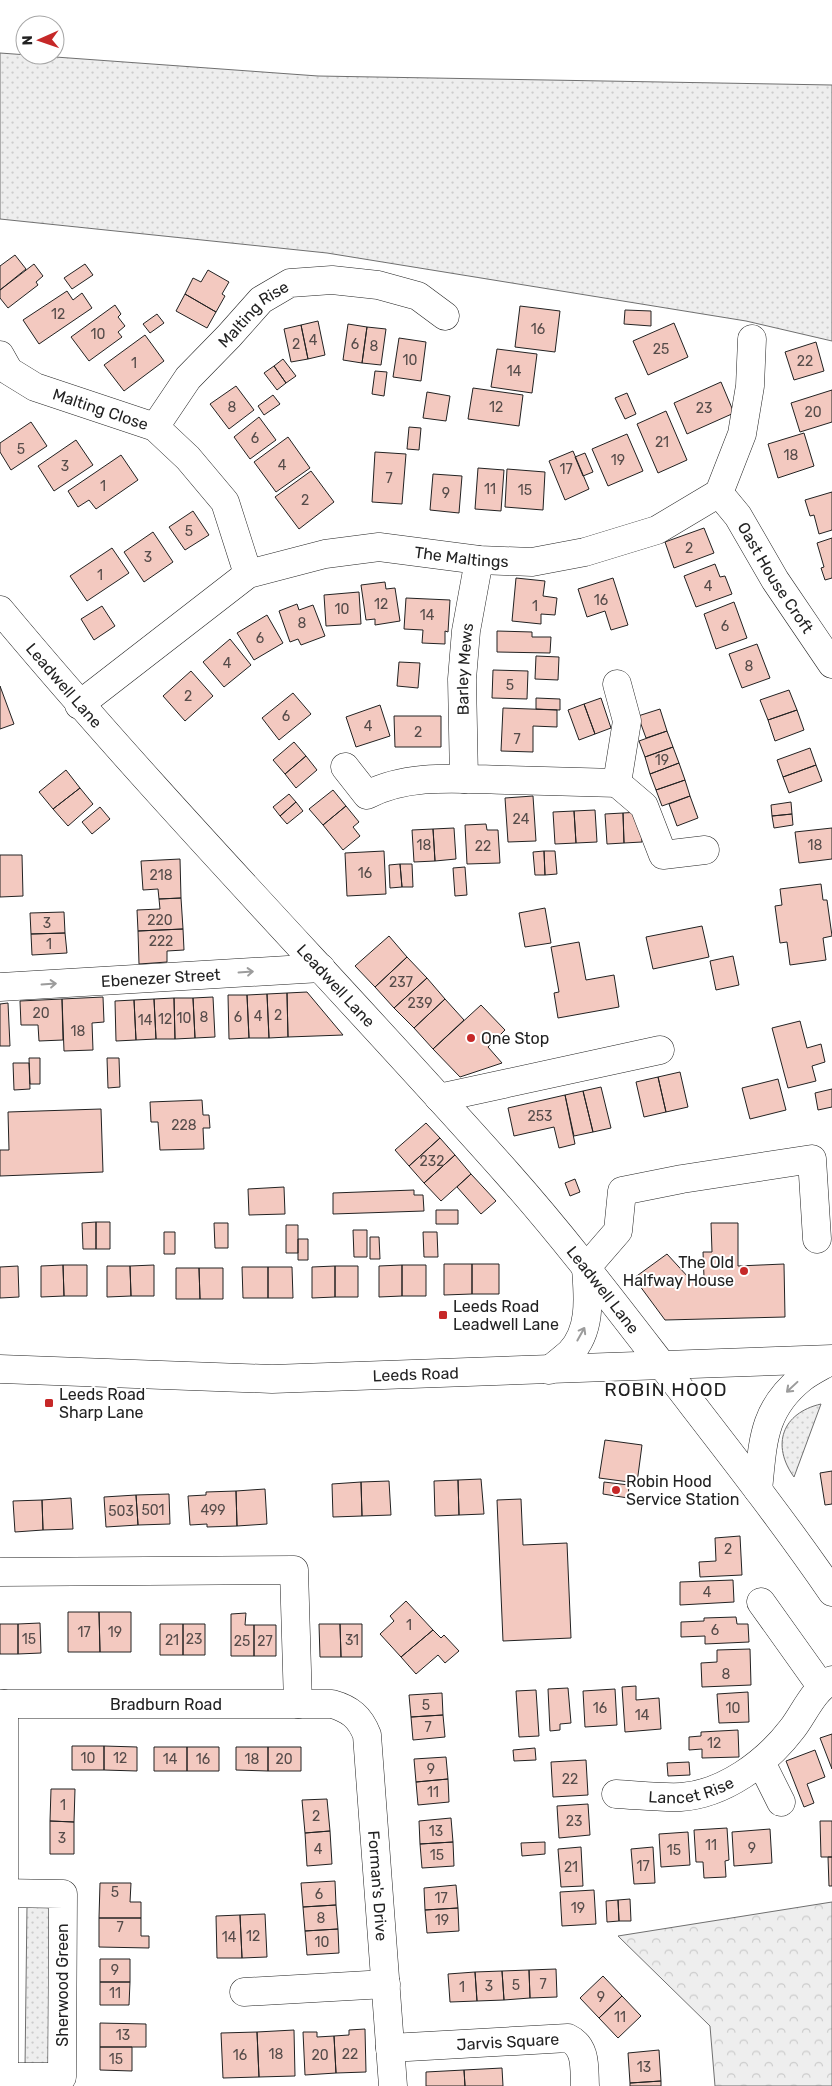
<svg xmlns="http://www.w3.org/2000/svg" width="832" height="2086" font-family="Rubik,sans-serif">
<defs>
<pattern id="grass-dots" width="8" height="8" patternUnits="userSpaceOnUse" patternTransform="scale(1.25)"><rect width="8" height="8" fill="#eee"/><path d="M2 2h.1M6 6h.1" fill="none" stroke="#ccc" stroke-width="1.8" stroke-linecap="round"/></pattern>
<pattern id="forest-crowns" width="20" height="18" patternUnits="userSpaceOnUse" patternTransform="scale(1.25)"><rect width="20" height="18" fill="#eee"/><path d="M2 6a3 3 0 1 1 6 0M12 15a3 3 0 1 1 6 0" fill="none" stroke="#ccc"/></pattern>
</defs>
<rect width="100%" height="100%" fill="#fff"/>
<path fill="url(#grass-dots)" stroke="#6f6f6f" d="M0,53l318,23 514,9v256l-86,-20 -419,-68 -327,-34z
M821,1404l-27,73c-23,-32 -12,-64 27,-73z
M27,1905h28l-2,163h-28z"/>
<path fill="url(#forest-crowns)" stroke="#6f6f6f" d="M832,1902v184h-117l-5,-60 -92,-90z"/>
<path fill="#f3c9c0" stroke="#222" d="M15,255l11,14 -26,21v-24z
M34,264l9,12 -7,6 2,3 -30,23 -8,-10v-8z
M85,264l8,11 -21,14 -8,-11z
M208,270l21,12 -7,12 3,2 -9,16 -31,-18 8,-16 8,4z
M67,291l6,9 9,-7 10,15 -53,36 -16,-24z
M185,294l31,18 -9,16 -31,-17z
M115,305l6,9 -3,3 7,9 -7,6 4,5 -33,24 -18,-24z
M520,306l40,5 -5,41 -40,-5z
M625,310l26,1v15l-27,-2z
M157,314l7,9 -14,10 -7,-9z
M318,321l7,34 -17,4 -7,-34z
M674,323l14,34 -40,18 -15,-34z
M348,324l19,3 -5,36 -19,-3z
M301,325l7,34 -17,3 -7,-33z
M367,327l19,2 -5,36 -19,-2z
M145,335l19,26 -40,30 -20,-26z
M399,338l27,4 -5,39 -28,-4z
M816,342l8,29 -30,9 -9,-28z
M497,349l40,5 -5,39 -41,-6z
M283,359l13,17 -10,7 -12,-17z
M274,366l12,17 -9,7 -13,-17z
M375,371l12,1 -3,24 -12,-2z
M721,382l13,31 -47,21 -13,-31z
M236,386l18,24 -25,19 -19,-25z
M473,388l50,7 -4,31 -51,-7z
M832,390v32l-32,10 -9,-29z
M427,392l23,4 -4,25 -23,-3z
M627,393l9,21 -11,5 -10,-21z
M273,395l7,9 -16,11 -6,-9z
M666,411l21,49 -29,13 -21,-49z
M259,417l17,23 -26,19 -16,-22z
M31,422l16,24 -36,24 -11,-18v-9z
M409,427l12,1 -2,22 -12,-1z
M804,433l10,33 -36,12 -10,-34z
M627,434l16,37 -35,15 -16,-37z
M288,437l22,31 -34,24 -22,-30z
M76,440l17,25 -39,26 -16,-25z
M573,451l16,38 -24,11 -16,-39z
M375,452l31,2 -4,50 -30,-2z
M585,453l8,19 -10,4 -8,-19z
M121,455l17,25 -42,29 -7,-9 -11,7 -10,-16z
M478,468l26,2 -3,41 -26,-2z
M507,469l38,3 -2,38 -38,-3z
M311,471l23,31 -35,27 -24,-32z
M433,474l29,2 -3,37 -29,-3z
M832,492v38l-13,4 -5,-19 -4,1 -5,-16z
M193,511l16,24 -24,15 -16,-23z
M704,528l10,25 -40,15 -9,-26z
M153,532l20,30 -29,20 -20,-30z
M832,538v40l-7,2 -4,-12 3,-1 -7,-24z
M112,548l17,25 -42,28 -17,-25z
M715,564l5,13 5,-1 7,18 -36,13 -12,-31z
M516,578l29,3 -2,15 14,2 -2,17 -14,-1v10l-29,-3z
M613,578l15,47 -17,5 -6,-19 -18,6 -9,-28z
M385,582l1,7 9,-1 5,33 -25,4v-6l-9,1 -5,-35z
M359,592l2,32 -35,2 -2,-31z
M406,598l44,2 -2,32 -3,-1v13l-23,-1 1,-13 -19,-1z
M734,602l13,36 -31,11 -12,-35z
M297,604l2,6 14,-5 12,31 -24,9 -3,-6 -8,3 -11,-31z
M102,606l13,20 -21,14 -13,-21z
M267,615l16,28 -29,17 -17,-27z
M497,631l35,1v5h19l-1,16 -53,-1z
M230,639l21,26 -27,22 -21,-25z
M757,644l13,34 -28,10 -13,-34z
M536,656l23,1 -1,23 -23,-1z
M399,662l21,1 -2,25 -21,-2z
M493,670l35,1 -1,28 -35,-1z
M191,671l22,25 -28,25 -22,-25z
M0,686l14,38 -14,5z
M789,690l8,20 -29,10 -8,-20z
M293,693l18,21 -32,26 -17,-22z
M536,698l24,1v11l-24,-1z
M601,698l10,30 -16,6 -11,-30z
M584,704l11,30 -16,6 -11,-30z
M380,705l10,31 -34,11 -10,-30z
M503,708l54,2v17l-24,-1v26l-32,-1z
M660,709l7,22 -21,7 -8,-22z
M797,710l7,20 -29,11 -7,-21z
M394,716h47v31h-46z
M667,731l6,16 -28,10 -6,-16z
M294,742l12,14 -21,18 -12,-14z
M673,747l6,16 -29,11 -5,-17z
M810,748l6,17 -33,12 -6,-17z
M306,756l11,14 -21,18 -11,-14z
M679,763l6,17 -29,10 -6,-16z
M816,765l6,16 -33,12 -6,-16z
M66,770l14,18 -27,21 -14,-17z
M685,780l5,16 -28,10 -6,-16z
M80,788l13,16 -25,22 -15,-17z
M333,790l13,16 -23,19 -14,-16z
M289,794l7,8 -16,14 -7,-9z
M533,796l3,45 -28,1 -3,-44z
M690,796l8,22 -21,8 -8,-22z
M296,802l7,9 -16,13 -7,-8z
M791,802l1,12 -20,2 -1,-11z
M346,806l13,16 -6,5 7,9 -17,14 -20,-25z
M100,807l10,12 -18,15 -10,-12z
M595,810l2,32 -21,1 -2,-32z
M574,811l2,32 -21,1 -2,-32z
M640,812l2,30 -18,1 -1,-30z
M623,813l1,30 -17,1 -2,-30z
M792,814l1,11 -19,3 -2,-12z
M486,824l1,6h11l2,33 -33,1 -2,-39z
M454,828l2,31 -21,2 -2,-32z
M832,828v31l-33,4 -4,-31z
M433,829l2,32 -21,1 -2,-32z
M384,851l2,43 -39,2 -2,-43z
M544,851h11l2,23 -12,1z
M544,851l1,24h-10l-2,-23z
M0,855h22l1,41 -23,1z
M180,859l1,39 -22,1 -1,-10 -15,1 -2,-29z
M400,864l2,23 -12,1 -1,-23z
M400,864h12l1,23h-11z
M465,867l2,28 -12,1 -2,-28z
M821,884l2,16h4l5,36 -9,2 3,22 -36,5 -3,-23 -7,1 -5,-37 7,-1 -2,-16z
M181,898l2,31 -45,2 -1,-21 23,-1 -1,-10z
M545,908l6,35 -26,4 -6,-34z
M64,912l1,21 -34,1 -1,-21z
M702,926l7,31 -56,12 -7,-32z
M183,929l1,21 -17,1v11l-28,2 -1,-33z
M65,933l2,20 -35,2 -1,-21z
M389,936l18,21 -32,30 -20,-21z
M579,942l7,38 28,-5 5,32 -61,11 -4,-25 5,-1 -8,-45z
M733,956l6,29 -23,5 -6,-29z
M407,957l20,21 -33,30 -19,-21z
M427,978l18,21 -31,29 -20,-20z
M307,992l36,43 -55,2 -1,-44z
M287,993l1,44 -19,1 -2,-44z
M267,994l2,44h-20l-2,-43z
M228,995h19l2,43 -20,1z
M103,997l1,25 -12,1 1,27 -29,1 -2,-52z
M213,997l2,40 -20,1 -2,-40z
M174,998l1,41h-19l-2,-40z
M174,998h19l2,40 -20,1z
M62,999l1,41 -24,1 -1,-16h-17l-1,-24z
M154,999l2,40 -20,1 -2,-40z
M445,999l19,21 -31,29 -19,-21z
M134,1000l2,40 -20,1 -1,-40z
M8,1003l2,43h-10v-42z
M481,1005l24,25 -17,17 14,16 -42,14 -27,-28z
M800,1021l7,27 14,-4 4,18 -13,4 4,15 -28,7 -16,-60z
M29,1058h11v26h-10z
M107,1058h12l1,29 -12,1z
M13,1063h16l1,26 -16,1z
M680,1072l8,35 -22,5 -8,-35z
M658,1077l8,35 -22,5 -8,-35z
M778,1079l8,31 -36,9 -8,-31z
M601,1087l10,41 -18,4 -10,-41z
M832,1089v18l-14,3 -3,-17z
M583,1091l10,41 -19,4 -9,-41z
M565,1095l10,49 -16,4 -5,-21 -40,9 -6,-28z
M202,1100l1,15h6l1,13h-7l1,21 -44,1 -2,-28h-7l-1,-20z
M101,1109l2,63 -103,4v-26h9l-1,-38z
M426,1123l14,15 -31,28 -14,-16z
M440,1138l15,17 -31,28 -15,-17z
M455,1155l16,19 -30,27 -17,-18z
M471,1174l25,27 -15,13 -24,-27z
M575,1179l5,13 -10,4 -5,-13z
M284,1187l1,27 -36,1 -1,-26z
M414,1190v5h9l1,16 -91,3v-21z
M436,1210h22v14h-22z
M96,1222h14v27h-14z
M96,1222v27h-13l-1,-26z
M214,1223h14v25h-13z
M711,1223h27v43l46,-2 1,53 -120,3 -31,-42 33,-24 22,24 15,-1 -1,-25h9z
M286,1225h12v28h-12z
M353,1230h14v27h-13z
M164,1232h11v22h-11z
M423,1232h14l1,25h-14z
M370,1237h9l1,22h-10z
M298,1239h10v21h-10z
M444,1264h28v30l-28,1z
M472,1264h27v30h-27z
M63,1265l1,31 -23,1v-31z
M63,1265h24v31h-23z
M154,1265v31h-23l-1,-30z
M402,1265v31l-23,1v-31z
M402,1265h24v31h-24z
M18,1266l1,31 -19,1v-31z
M107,1266h23l1,30 -24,1z
M335,1266v31l-23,1v-31z
M335,1266h23v31h-23z
M242,1267h26v31h-25z
M268,1267h24l1,31h-25z
M176,1268h23l1,31h-24z
M199,1268h24v31h-23z
M605,1440l37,5 -5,38 -38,-5z
M832,1471v33l-7,1 -5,-32z
M481,1479l3,35 -25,1 -1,-35z
M458,1480l1,35 -24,1 -1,-35z
M389,1481l2,34 -29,1 -1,-34z
M361,1482l1,34 -29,1 -1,-33z
M604,1482l25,3 -1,13 -25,-4z
M265,1489l2,35 -30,2 -1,-35z
M236,1491l1,35 -30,1v-3l-17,1 -2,-29 18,-1v-3z
M169,1494l1,30 -32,1 -2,-30z
M136,1495l2,30 -32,2 -2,-30z
M71,1498l2,31 -30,1 -1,-30z
M521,1499l2,46 44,-2 4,95 -68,3 -6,-141z
M42,1500l1,30 -28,2 -2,-31z
M740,1536l2,39 -42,2 -1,-15 17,-1 -1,-23z
M733,1580l1,22 -54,3v-23z
M406,1601l27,29 -32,27 -21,-23 14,-13 -4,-5z
M68,1612h31l1,40h-32z
M99,1612h32v40h-31z
M246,1613l-1,12h9v31h-23v-42z
M736,1617l1,7h11l1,18 -44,2v-8l-24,1v-15l23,-1v-3z
M40,1623l1,30 -23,1v-30z
M0,1624h18v30h-18z
M160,1624h23v31h-23z
M183,1624h22v31h-22z
M319,1624h21l1,33h-21z
M340,1624h22v33h-21z
M254,1625h22v31h-22z
M433,1630l8,8 3,-3 15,16 -14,12 -7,-8 -22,19 -15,-17z
M750,1649l1,36 -49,2 -1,-24 16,-1v-12z
M636,1686v14l23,-2 2,31 -36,3 -3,-45z
M568,1688l3,35 -11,1v6l-10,1 -2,-42z
M615,1689l2,36 -32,2 -2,-36z
M536,1690l3,46 -20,1 -3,-46z
M748,1692l1,30 -30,1 -2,-29z
M442,1693l1,22 -32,2 -2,-22z
M443,1715l2,22 -32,3 -2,-23z
M738,1730l1,27 -37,1v-9l-13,1v-13l12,-1v-4z
M832,1734v35l-12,-31z
M72,1746h32v24h-32z
M104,1746l33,1v24l-33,-1z
M154,1747h33v24h-33z
M187,1747h32v24h-32z
M236,1747h32v24l-32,-1z
M268,1747h33v24h-33z
M535,1748l1,12 -22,1 -1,-11z
M815,1750l10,27 -18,7 7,19 -10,4 -18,-46z
M446,1757l2,22 -32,3 -2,-23z
M586,1760l2,35 -35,2 -2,-35z
M689,1762l1,13 -22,1 -1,-13z
M448,1779l1,23 -31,3 -2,-23z
M51,1789h24l-1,33 -24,-1z
M327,1799l3,32 -25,2 -3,-33z
M588,1804l2,31 -31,3 -2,-32z
M451,1818l2,24 -33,2 -1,-23z
M50,1821l24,1v32h-24z
M820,1821h12v36h-11z
M727,1828l2,32 -4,1 1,16 -22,1 -1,-16h-7l-2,-32z
M770,1829l2,34 -38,3 -2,-34z
M330,1831l2,33 -25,2 -2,-33z
M688,1832l2,33 -29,2 -2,-33z
M453,1842l1,24 -32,2 -2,-24z
M545,1842v12l-23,2 -1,-13z
M581,1847l2,39 -22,1 -3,-38z
M653,1847l2,36 -21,1 -3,-35z
M828,1857h4v29h-3z
M335,1881l1,24 -33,2 -2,-24z
M100,1883h31l-1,19h11v16h-42z
M456,1885l2,23 -33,2 -1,-22z
M594,1890l2,34 -34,2 -2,-34z
M630,1899l1,22h-12l-1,-21z
M618,1900l1,21 -12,1 -1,-21z
M336,1905l2,24 -33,2 -2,-24z
M458,1908l1,23 -32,2 -2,-23z
M265,1914l2,43 -25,1 -2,-43z
M240,1915l2,43h-25l-1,-42z
M99,1918h42v18h8v12l-50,-1z
M338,1929l1,24 -32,2 -2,-24z
M100,1959h30v23h-30z
M556,1969l1,28 -27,1 -1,-28z
M529,1970l1,28 -26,2 -2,-29z
M502,1971l2,29 -27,1 -2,-29z
M475,1972l2,29 -27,1 -2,-28z
M603,1976l19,20 -23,22 -19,-20z
M100,1982h30l-1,23h-29z
M622,1996l19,20 -23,22 -19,-20z
M100,2023l46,1v23h-46z
M365,2029l1,43 -30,1 -2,-37 15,-1v-5z
M294,2030l1,46 -36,1 -2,-45z
M257,2032l2,45 -36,1 -2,-45z
M303,2032h14v5l17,-1 2,37 -31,2z
M100,2047h32v24l-32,-1z
M659,2050l2,31 -31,2 -2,-30z
M502,2068l1,18h-38l-1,-16z
M464,2070l1,16h-39v-14z
M661,2081v5h-31v-3z"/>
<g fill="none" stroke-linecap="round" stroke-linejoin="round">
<g stroke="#222" stroke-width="29">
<g id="minor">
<path id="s1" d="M0,355l9,16 26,16 120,40 33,31 37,44 23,72"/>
<path id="s2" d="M155,427l33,-49 41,-42 32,-36 29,-17 42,-3 46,5 40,11 27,20"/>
<path id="s3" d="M719,493l19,23 37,64 57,84"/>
<path d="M617,684l10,37 -10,62"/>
<path id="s4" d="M79,705l169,-131 77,-20 54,-7 100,13 53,2 53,-10 72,-22 62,-37 23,-59 8,-48 2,-47"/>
<path d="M345,767l22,28c41,-22 93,-16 139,-15 37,1 74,2 111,3"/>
<path id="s5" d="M464,779l-2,-100 4,-48 13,-71"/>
<path d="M617,783l27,23 19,49 42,-5"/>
<path id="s6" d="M0,987l321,-19"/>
<path d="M439,1098l221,-48"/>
<path d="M586,1268l32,-37 4,-40 60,-12 130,-20 5,80"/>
<path d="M0,1572l294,-2 4,134"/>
<path d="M761,1602l60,84"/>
<path id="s7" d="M0,1704h332c18,5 28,13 35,31l26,351"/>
<path d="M761,1762l20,40"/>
<path id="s8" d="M616,1794c21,1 44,4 65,3 43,-3 85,-34 111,-68 13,-17 21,-39 40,-49"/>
<path d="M0,1893l63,1 -1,183h-62"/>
<path d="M244,1992l142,-8"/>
<path id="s9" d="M390,2048l178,-10c19,9 16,30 17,48"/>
<path d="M4,2086v-382"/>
</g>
</g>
<g stroke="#222" stroke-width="29">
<g id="major">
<path id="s10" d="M0,610c162,194 339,374 507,563 56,63 107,130 158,196 57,74 114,146 167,223"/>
<path id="s11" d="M0,1369l272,10 560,-20"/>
<path d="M549,1370c7,-5 14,-11 21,-17 22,-23 18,-57 16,-85"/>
<path d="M758,1490c5,-47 4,-80 44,-112 9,-7 20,-12 30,-18"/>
</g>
</g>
<use href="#minor" stroke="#fff" stroke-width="28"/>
<use href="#major" stroke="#fff" stroke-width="28"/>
</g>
<defs><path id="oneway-shaft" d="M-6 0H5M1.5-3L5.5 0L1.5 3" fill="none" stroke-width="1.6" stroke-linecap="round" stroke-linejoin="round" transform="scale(1.25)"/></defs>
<g stroke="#9c9c9c">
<use href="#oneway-shaft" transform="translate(246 972) rotate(-4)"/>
<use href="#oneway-shaft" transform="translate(49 984) rotate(-4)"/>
<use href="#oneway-shaft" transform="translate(581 1334) rotate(-61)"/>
<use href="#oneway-shaft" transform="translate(792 1387) rotate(137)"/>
</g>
<g fill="#c62828" stroke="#fff" stroke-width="2">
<circle cx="471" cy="1038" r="5"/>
<circle cx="744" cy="1271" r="5"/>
<rect x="438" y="1310" width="10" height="10" rx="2.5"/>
<rect x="44" y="1398" width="10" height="10" rx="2.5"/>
<circle cx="616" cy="1490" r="5"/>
</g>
<g text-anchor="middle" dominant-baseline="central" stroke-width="4" stroke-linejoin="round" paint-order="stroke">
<g font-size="14" fill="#564c4a">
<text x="58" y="314">12</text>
<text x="538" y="329">16</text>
<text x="98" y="334">10</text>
<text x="313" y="340">4</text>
<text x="296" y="344">2</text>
<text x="355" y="344">6</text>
<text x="374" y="346">8</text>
<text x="661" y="349">25</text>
<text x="410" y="360">10</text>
<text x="805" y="361">22</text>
<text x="134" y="363">1</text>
<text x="514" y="371">14</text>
<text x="232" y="407">8</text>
<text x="496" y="407">12</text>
<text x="704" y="408">23</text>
<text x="813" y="412">20</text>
<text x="255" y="438">6</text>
<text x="662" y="442">21</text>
<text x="21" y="449">5</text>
<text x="791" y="455">18</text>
<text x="618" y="460">19</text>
<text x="282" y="465">4</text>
<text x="65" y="466">3</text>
<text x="566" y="469">17</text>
<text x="389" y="478">7</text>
<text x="103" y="486">1</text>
<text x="490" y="489">11</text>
<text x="525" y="490">15</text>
<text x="446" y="493">9</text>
<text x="305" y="500">2</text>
<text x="189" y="531">5</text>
<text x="689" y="548">2</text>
<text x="148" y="557">3</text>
<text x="100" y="575">1</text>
<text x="708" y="586">4</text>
<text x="601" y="600">16</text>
<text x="381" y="604">12</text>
<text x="535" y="606">1</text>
<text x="342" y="609">10</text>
<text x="427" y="615">14</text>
<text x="302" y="623">8</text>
<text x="725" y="626">6</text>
<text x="260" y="638">6</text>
<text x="227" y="663">4</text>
<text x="749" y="666">8</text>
<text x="510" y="685">5</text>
<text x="188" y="696">2</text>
<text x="286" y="716">6</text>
<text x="368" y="726">4</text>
<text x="418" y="732">2</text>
<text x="517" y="739">7</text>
<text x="662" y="760">19</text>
<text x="521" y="819">24</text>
<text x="424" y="845">18</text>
<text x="815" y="845">18</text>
<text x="483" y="846">22</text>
<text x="365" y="873">16</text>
<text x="161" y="875">218</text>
<text x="160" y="920">220</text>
<text x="47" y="923">3</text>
<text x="161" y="941">222</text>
<text x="49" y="944">1</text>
<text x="401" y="982">237</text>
<text x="420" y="1003">239</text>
<text x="41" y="1013">20</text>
<text x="278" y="1015">2</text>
<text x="258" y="1016">4</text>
<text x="204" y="1017">8</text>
<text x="238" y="1017">6</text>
<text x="184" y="1018">10</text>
<text x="165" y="1019">12</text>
<text x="145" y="1020">14</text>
<text x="78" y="1031">18</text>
<text x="540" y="1116">253</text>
<text x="184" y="1125">228</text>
<text x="432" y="1161">232</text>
<text x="153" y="1510">501</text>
<text x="213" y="1510">499</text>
<text x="121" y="1511">503</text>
<text x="728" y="1549">2</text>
<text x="707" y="1592">4</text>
<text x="409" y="1625">1</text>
<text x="715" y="1630">6</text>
<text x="84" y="1632">17</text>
<text x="115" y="1632">19</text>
<text x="29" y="1639">15</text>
<text x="194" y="1639">23</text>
<text x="172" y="1640">21</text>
<text x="352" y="1640">31</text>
<text x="242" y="1641">25</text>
<text x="265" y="1641">27</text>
<text x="726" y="1674">8</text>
<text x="426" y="1705">5</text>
<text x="600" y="1708">16</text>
<text x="733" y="1708">10</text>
<text x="642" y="1715">14</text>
<text x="428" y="1727">7</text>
<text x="714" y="1743">12</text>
<text x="88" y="1758">10</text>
<text x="120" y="1758">12</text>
<text x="170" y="1759">14</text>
<text x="203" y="1759">16</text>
<text x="252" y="1759">18</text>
<text x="284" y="1759">20</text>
<text x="431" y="1769">9</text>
<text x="570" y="1779">22</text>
<text x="433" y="1792">11</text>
<text x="63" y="1805">1</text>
<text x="316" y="1816">2</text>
<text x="574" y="1821">23</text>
<text x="436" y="1831">13</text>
<text x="62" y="1838">3</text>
<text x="711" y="1845">11</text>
<text x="752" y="1848">9</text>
<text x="318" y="1849">4</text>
<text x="674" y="1850">15</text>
<text x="437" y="1855">15</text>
<text x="643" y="1866">17</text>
<text x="571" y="1867">21</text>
<text x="115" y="1892">5</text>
<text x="319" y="1894">6</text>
<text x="441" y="1898">17</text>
<text x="578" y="1908">19</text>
<text x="321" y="1918">8</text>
<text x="442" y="1920">19</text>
<text x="120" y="1927">7</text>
<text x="253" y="1936">12</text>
<text x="229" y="1937">14</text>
<text x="322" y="1942">10</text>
<text x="115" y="1970">9</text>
<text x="543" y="1984">7</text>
<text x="516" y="1985">5</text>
<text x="489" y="1986">3</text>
<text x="462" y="1987">1</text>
<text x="115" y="1993">11</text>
<text x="601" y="1997">9</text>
<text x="620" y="2017">11</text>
<text x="123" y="2035">13</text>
<text x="276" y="2054">18</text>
<text x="350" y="2054">22</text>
<text x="240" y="2055">16</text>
<text x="320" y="2055">20</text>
<text x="116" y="2059">15</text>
<text x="644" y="2067">13</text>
</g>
<g font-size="16" fill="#222" stroke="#fff">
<text stroke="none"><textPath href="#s2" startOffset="151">Malting Rise</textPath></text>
<text stroke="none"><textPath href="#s1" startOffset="118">Malting Close</textPath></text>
<text stroke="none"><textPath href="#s4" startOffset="431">The Maltings</textPath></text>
<text stroke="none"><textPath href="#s3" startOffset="102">Oast House Croft</textPath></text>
<text stroke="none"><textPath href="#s5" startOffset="110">Barley Mews</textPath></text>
<text stroke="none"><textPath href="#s10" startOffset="99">Leadwell Lane</textPath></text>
<text stroke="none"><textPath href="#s6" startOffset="161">Ebenezer Street</textPath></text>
<text stroke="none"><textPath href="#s10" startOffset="504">Leadwell Lane</textPath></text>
<text stroke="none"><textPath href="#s10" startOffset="909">Leadwell Lane</textPath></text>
<text stroke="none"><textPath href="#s11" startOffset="416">Leeds Road</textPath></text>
<text stroke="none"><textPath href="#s7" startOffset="166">Bradburn Road</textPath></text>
<text stroke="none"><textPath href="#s8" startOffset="76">Lancet Rise</textPath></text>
<text stroke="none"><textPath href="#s7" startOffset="532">Forman's Drive</textPath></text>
<text transform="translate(62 1985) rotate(-90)">Sherwood Green</text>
<text stroke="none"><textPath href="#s9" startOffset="118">Jarvis Square</textPath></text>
</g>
<g font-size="16" fill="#222" stroke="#fff" text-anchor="start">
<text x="481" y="1038">One Stop</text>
<text x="734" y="1262" text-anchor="end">The Old<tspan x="734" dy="18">Halfway House</tspan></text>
<text x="453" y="1306">Leeds Road<tspan x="453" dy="18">Leadwell Lane</tspan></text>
<text x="59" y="1394">Leeds Road<tspan x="59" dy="18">Sharp Lane</tspan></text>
<text x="626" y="1481">Robin Hood<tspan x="626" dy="18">Service Station</tspan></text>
</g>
<g font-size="19" letter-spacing="1" fill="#222" stroke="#fff">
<text x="666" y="1389">ROBIN HOOD</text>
</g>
</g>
<g transform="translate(40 40) rotate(268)"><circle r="24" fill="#ffffff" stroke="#a7a7a7"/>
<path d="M0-4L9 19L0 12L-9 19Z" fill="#c62828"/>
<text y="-8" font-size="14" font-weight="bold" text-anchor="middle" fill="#222222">N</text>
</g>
</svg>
